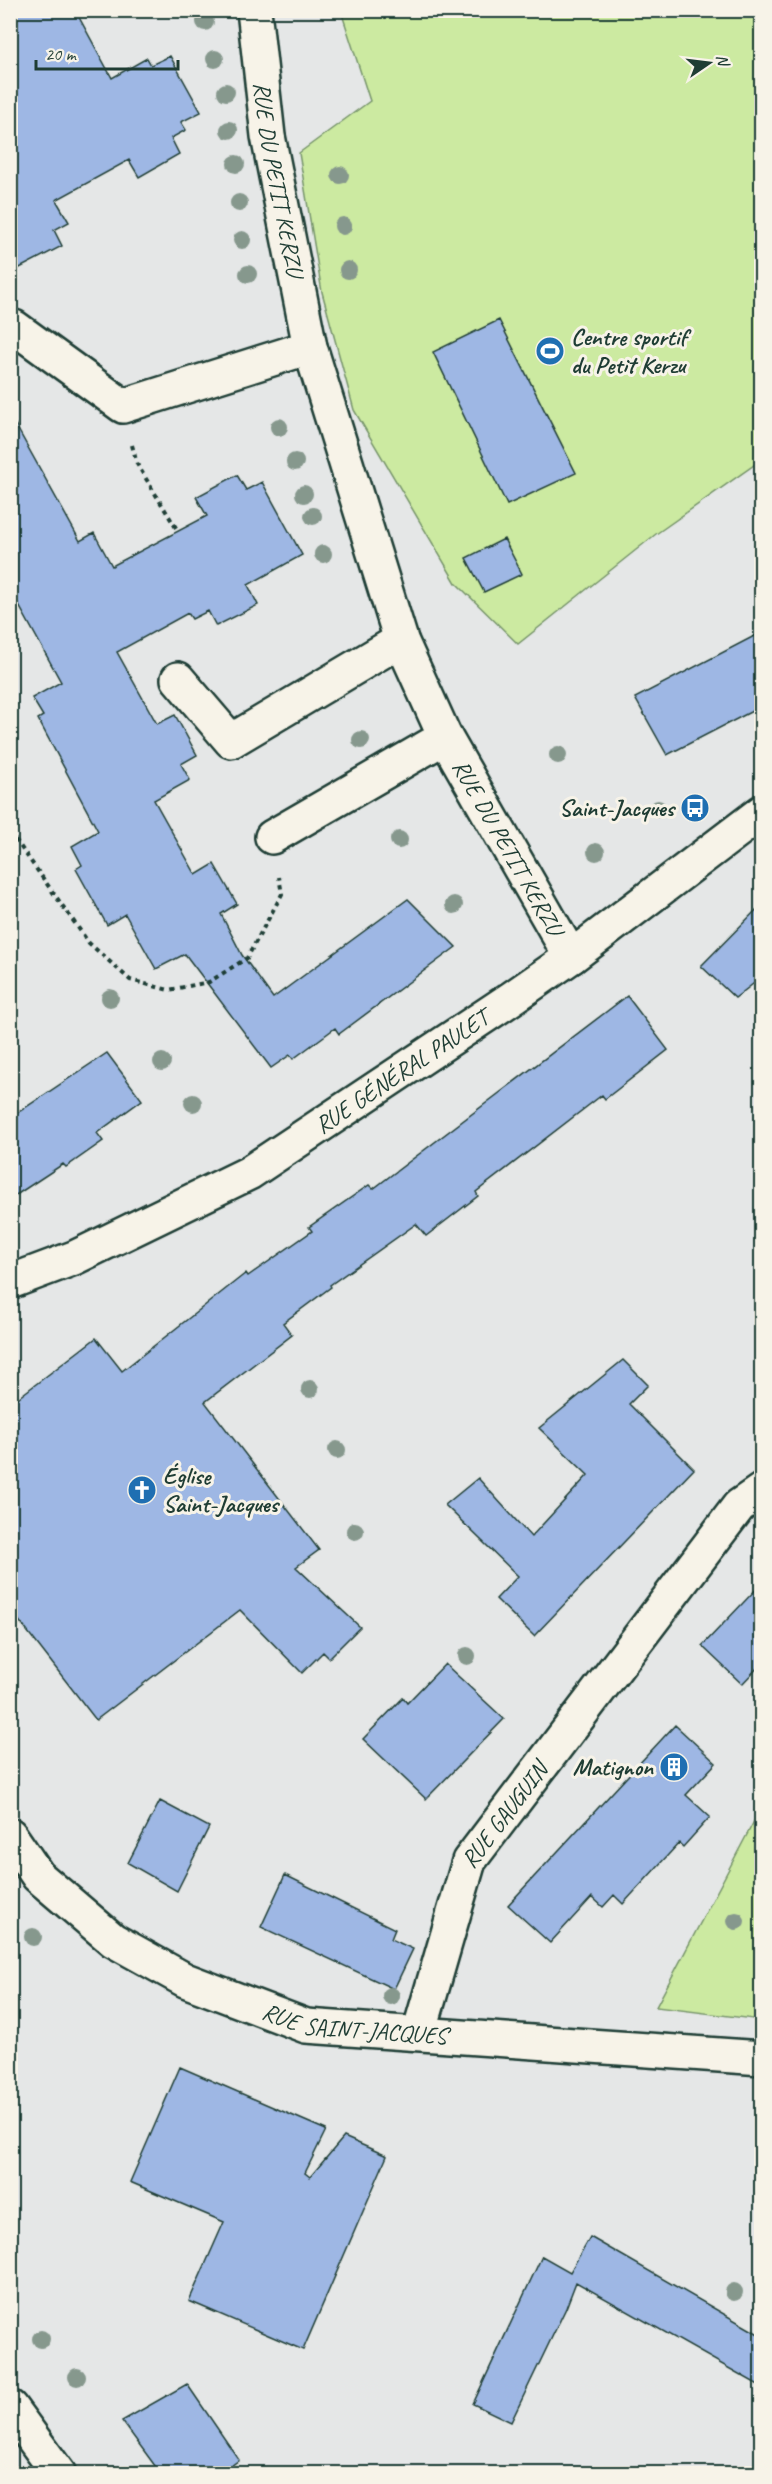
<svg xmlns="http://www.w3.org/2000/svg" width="772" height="2484" font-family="Caveat,sans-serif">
<rect width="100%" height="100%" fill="#e5e7e7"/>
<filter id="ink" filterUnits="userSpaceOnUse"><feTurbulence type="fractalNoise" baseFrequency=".0167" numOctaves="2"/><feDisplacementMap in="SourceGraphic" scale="12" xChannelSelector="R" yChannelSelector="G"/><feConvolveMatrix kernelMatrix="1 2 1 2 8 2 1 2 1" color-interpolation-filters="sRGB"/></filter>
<g filter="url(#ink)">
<path fill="#cceaa1" stroke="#76946a" stroke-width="1.5" d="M341,11h420v449l-105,74 -138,110 -62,-61 -102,-173 -32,-118 -23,-139 71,-52z
M761,1808v212l-105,-13z"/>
<path fill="#9eb7e4" stroke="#1f3d34" stroke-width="1.5" d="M10,10h65l37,68 35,-20 4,7 19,-9 31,56 -20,10 5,8 -15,8 8,16 -40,23 -10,-17 -73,40 13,22 -15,8 8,16 -52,27z
M499,320l77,153 -69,32 -74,-153z
M10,415l70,126 14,-8 18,33 95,-50 -11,-19 41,-22 9,15 16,-8 40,73 -54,30 10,20 -42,21 -8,-15 -16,8 -4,-6 -71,39 40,72 18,-9 22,40 -16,9 9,16 -36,20 42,75 18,-11 23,40 -16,10 21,41 31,43 135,-99 48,48 -117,87 -4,-6 -42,31 -3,-4 -19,13 -86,-114 -29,15 -31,-55 -18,11 -31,-56 6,-4 -10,-19 26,-15 -60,-112 5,-3 -11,-18 29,-16 -51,-93z
M504,539l18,35 -38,18 -18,-34z
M762,632v74l-95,49 -32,-57z
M762,904v73l-27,21 -34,-32z
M627,996l41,54 -63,49 -3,-4 -126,97 2,4 -52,40 -10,-12 -86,61 1,2 -48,36 9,12 -87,67 114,148 -23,17 64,60 -31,31 -6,-6 -21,21 -62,-63 -144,110 -86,-111v-205l86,-66 26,33 124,-98 2,3 64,-45 -3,-4 60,-42 4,4z
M107,1053l35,47 -45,33 6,8 -37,26 -3,-3 -53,35v-81z
M623,1360l25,25 -19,19 65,65 -160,167 -38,-37 22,-23 -73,-71 33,-27 53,59 57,-62 -49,-47z
M762,1583v80l-20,21 -40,-38z
M445,1664l59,55 -78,80 -63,-60 40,-41 4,5z
M675,1725l41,38 -30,32 24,22 -27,30 -4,-4 -56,61 -9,-9 -11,12 -11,-10 -42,46 -42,-38z
M160,1801l49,26 -32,64 -49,-28z
M285,1875l110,54 -4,10 22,10 -19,40 -133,-62z
M180,2067l146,63 -21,43 5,4 34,-40 43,19 -84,194 -114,-49 35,-79 -94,-40z
M590,2237l172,99v51l-186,-105 -10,26 -55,114 -38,-18 69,-148 28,16z
M187,2384l52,76 -19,14h-59l-39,-53z"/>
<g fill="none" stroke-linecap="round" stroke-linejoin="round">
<g stroke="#1f3d34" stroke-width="38">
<g id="street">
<path id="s1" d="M254,10l14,126 42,211 91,293 44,97 126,220"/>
<path d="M10,328l4,-1 109,79 187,-59"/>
<path d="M178,679l53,62 170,-101"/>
<path d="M272,837l173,-100"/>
<path id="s2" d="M10,1835l28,41 75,64 72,40 121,46 456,32"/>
<path id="s3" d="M419,2033l50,-172 270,-355 23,-16"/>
</g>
</g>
<g stroke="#1f3d34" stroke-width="38">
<g id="secondary">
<path id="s4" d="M10,1282l64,-24 175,-85 263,-175 59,-41 191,-145"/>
<path d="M10,2407l49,67"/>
</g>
</g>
<path stroke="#1f3d34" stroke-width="4" stroke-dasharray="4.5 4.5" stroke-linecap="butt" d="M132,445l5,19 41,67
M10,832l79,111 41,37 39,10 40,-8 38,-24 35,-64 -3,-17"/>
<use href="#street" stroke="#f7f3e8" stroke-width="33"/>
<use href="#secondary" stroke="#f7f3e8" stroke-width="33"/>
</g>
<g fill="#86988d">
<circle cx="205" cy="22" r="9"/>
<circle cx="215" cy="59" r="9"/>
<circle cx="226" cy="92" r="9"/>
<circle cx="229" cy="130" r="9"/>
<circle cx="236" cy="164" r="9"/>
<circle cx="340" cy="175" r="9"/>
<circle cx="239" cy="203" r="9"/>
<circle cx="343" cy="226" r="9"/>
<circle cx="242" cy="240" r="9"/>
<circle cx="348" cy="270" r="9"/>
<circle cx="248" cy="274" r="9"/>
<circle cx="279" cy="427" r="9"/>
<circle cx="295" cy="462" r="9"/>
<circle cx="304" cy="494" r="9"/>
<circle cx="313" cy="516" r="9"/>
<circle cx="323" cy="554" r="9"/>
<circle cx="361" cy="740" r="9"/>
<circle cx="558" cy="755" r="9"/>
<circle cx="658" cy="809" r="9"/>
<circle cx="399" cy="840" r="9"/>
<circle cx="596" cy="852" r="9"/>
<circle cx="454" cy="905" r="9"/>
<circle cx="110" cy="998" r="9"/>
<circle cx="162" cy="1062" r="9"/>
<circle cx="193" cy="1103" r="9"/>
<circle cx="310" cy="1389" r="9"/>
<circle cx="337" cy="1450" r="9"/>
<circle cx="355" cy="1531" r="9"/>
<circle cx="467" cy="1656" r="9"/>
<circle cx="736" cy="1921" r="9"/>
<circle cx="33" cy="1937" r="9"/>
<circle cx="391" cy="1996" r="9"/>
<circle cx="734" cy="2292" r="9"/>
<circle cx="41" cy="2339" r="9"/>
<circle cx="77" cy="2377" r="9"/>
</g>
</g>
<defs>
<g id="stadium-disc" transform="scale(1.5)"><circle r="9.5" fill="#1f6fb2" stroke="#f7f3e8"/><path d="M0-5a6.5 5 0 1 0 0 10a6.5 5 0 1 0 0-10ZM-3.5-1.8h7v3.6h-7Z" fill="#fff"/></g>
<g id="bus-disc" transform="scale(1.5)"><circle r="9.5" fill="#1f6fb2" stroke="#f7f3e8"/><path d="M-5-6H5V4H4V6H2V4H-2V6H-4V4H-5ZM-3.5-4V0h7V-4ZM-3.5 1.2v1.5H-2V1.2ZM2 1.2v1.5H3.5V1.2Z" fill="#fff"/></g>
<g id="church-disc" transform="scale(1.5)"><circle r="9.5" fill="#1f6fb2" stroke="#f7f3e8"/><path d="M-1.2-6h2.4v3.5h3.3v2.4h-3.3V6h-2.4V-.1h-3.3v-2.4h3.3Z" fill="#fff"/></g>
<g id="building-disc" transform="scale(1.5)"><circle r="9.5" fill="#1f6fb2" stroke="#f7f3e8"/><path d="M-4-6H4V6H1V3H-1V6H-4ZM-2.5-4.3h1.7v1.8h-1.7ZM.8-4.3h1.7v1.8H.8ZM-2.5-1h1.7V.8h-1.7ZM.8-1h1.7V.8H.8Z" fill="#fff"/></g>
</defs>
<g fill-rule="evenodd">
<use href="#stadium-disc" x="550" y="351"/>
<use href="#bus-disc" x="695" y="808"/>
<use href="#church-disc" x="142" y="1490"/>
<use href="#building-disc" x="674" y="1767"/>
</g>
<g text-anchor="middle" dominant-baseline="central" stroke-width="6" stroke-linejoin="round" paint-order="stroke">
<g font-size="24" fill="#1f3d34" stroke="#f7f3e8">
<text stroke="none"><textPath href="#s1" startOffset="171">RUE DU PETIT KERZU</textPath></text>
<text stroke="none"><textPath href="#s1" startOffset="882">RUE DU PETIT KERZU</textPath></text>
<text stroke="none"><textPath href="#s4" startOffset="446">RUE GÉNÉRAL PAULET</textPath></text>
<text stroke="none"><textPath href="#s3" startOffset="237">RUE GAUGUIN</textPath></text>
<text stroke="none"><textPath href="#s2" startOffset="408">RUE SAINT-JACQUES</textPath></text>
</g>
<g font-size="24" font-weight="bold" fill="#1f3d34" stroke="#f7f3e8" text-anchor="start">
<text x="571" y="337">Centre sportif<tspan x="571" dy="28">du Petit Kerzu</tspan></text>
<text x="674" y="808" text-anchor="end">Saint-Jacques</text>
<text x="163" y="1476">Église<tspan x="163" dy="28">Saint-Jacques</tspan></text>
<text x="653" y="1767" text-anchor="end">Matignon</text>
</g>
</g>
<rect width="772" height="2484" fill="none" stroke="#f7f3e8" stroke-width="36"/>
<rect x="18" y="18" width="736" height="2448" fill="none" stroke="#1f3d34" stroke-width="2" filter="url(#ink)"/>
<g transform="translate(709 63) rotate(76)" stroke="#f7f3e8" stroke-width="4.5" paint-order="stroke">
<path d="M0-4.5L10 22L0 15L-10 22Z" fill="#1f3d34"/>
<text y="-9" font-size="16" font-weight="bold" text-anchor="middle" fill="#1f3d34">N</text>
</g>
<path d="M36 60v9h142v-9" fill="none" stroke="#1f3d34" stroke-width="3"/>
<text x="45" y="60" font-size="18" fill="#1f3d34" stroke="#f7f3e8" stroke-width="4.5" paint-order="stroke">20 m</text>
</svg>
